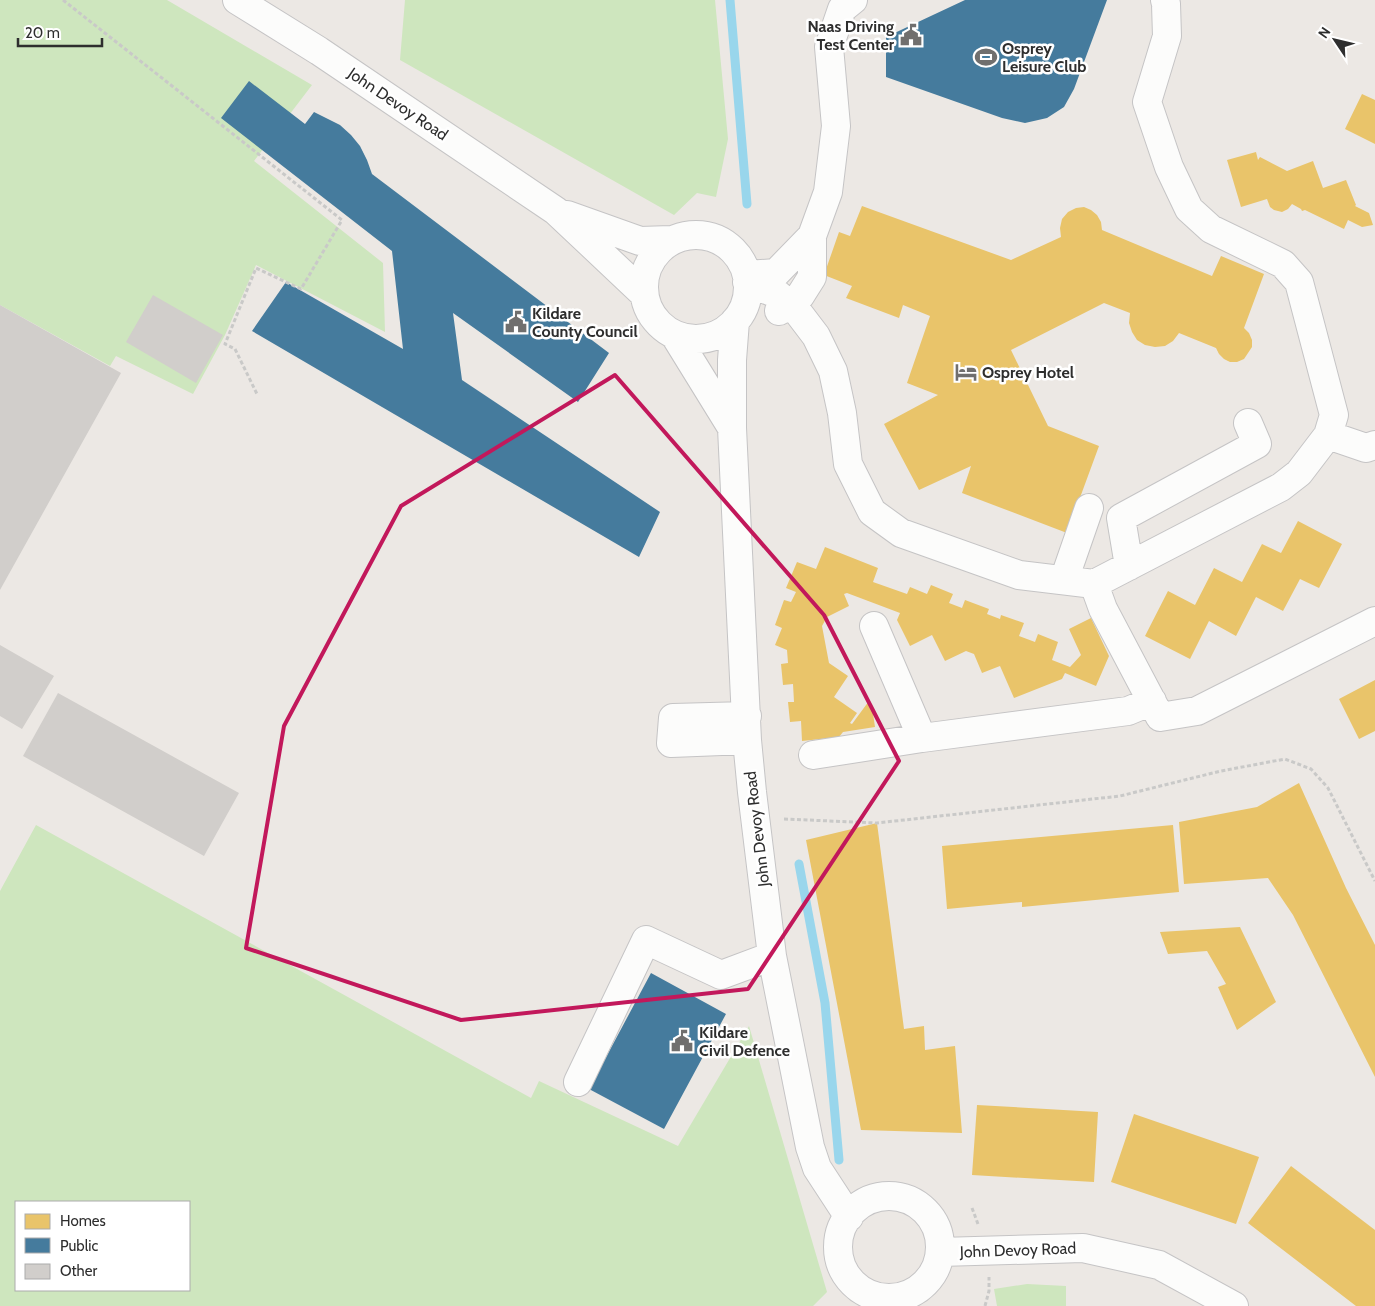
<svg xmlns="http://www.w3.org/2000/svg" width="1375" height="1306" font-family="Cabin,sans-serif">
<rect width="100%" height="100%" fill="#ece8e4"/>
<path fill="#cee6be" fill-rule="evenodd" d="M0,0h167l145,85 -58,76 129,102 2,69 -129,-67 -31,70 -32,59 -77,-38 -6,10 -110,-61z
M405,0h310l13,139 -12,58 -19,-4 -23,22 -274,-155z
M36,825l495,273 8,-17 139,65 71,-120 78,266 -14,14h-813v-415zM16,1202h173v88h-173z
M1027,1284l39,2v20h-69l-3,-17z"/>
<path fill="#e9c46a" d="M1362,94l13,6v44l-30,-15z
M1256,152l2,8 2,-3 27,14 26,-10 10,27 23,-8 10,25 -1,1 14,7 4,12 -11,2 -14,-7 -4,9 -39,-19 -3,1 -1,-2 -9,-5 -4,5 -6,3 -8,-2 -4,-3 -3,-8 -26,8 -14,-47z
M862,206l149,54 50,-23 -1,-9 2,-9 6,-7 8,-4 8,-1 7,3 6,5 4,7 1,8 110,46 9,-20 43,18 -20,54 5,5 3,7v7l-8,12 -7,3h-7l-6,-3 -5,-5 -3,-6 -37,-15 -6,8 -8,5 -10,1 -10,-2 -8,-5 -5,-8 -3,-9 1,-10 -26,-10 -93,47 37,76 51,20 -32,87 -105,-40 9,-27 -52,24 -35,-66 54,-29 -31,-12 23,-67 -27,-11 -4,13 -53,-20 6,-12 -28,-11 15,-43 11,4z
M1298,521l44,23 -23,44 -19,-9 -17,32 -27,-14 -20,39 -27,-15 -19,38 -45,-23 23,-45 27,14 19,-37 28,14 20,-38 19,9z
M825,547l53,21 -5,14 34,12 3,-7 17,7 4,-9 22,9 -4,9 13,5 3,-8 24,9 -2,5 13,5 1,-4 23,8 -5,13 16,6 3,-8 20,8 -6,18 18,7 11,-12 -12,-26 22,-11 18,38 -13,30 -31,-13 -3,6 -48,19 -14,-32 -18,7 -8,-19 -8,-3 -21,10 -13,-26 -22,11 -13,-26 3,-7 -53,-20 -3,1 5,12 -22,11 -5,9 7,37 19,13 -14,21 23,16 -7,10 2,1 17,-23 3,6 3,20 -32,5 -4,5 -37,4 -1,-20 -11,1 -2,-20h6l-1,-18 -10,1 -2,-21 7,-1 -1,-13 -12,-5 7,-17 -7,-3 9,-25 7,2 5,-10 -10,-4 11,-26 19,7z
M1375,680v51l-16,8 -20,-40z
M1299,783l47,105 29,57v132l-82,-162 -25,-37 -84,6 -5,-62 78,-15z
M877,823l27,206 20,-3 1,24 30,-4 7,87 -101,-3 -55,-290z
M1173,825l6,67 -157,15v-5l-75,7 -5,-63z
M1240,927l36,75 -39,28 -19,-43 8,-3 -19,-33 -39,3 -8,-22z
M977,1105l121,7 -4,70 -122,-7z
M1134,1114l125,43 -23,67 -125,-42z
M1291,1166l84,64v76h-19l-108,-83z"/>
<path fill="#457b9d" d="M965,0h142l-33,89 -10,18 -17,11 -22,5 -23,-5 -116,-41v-40z
M249,81l56,43 9,-12 26,13 11,10 9,11 7,14 5,14 237,179 -31,49 -125,-89 9,67 198,132 -21,45 -387,-226 34,-49 117,67 -11,-98 -171,-133z
M651,973l75,41 -62,115 -75,-40z"/>
<g fill="none" stroke-linecap="round" stroke-linejoin="round">
<path stroke="#99d6ec" stroke-width="9" d="M730,0l17,204
M799,864l26,139 14,157"/>
</g>
<path fill="#d1cecb" d="M153,295l70,40 -27,48 -70,-41z
M0,305l121,68 -121,217z
M0,645l54,31 -32,53 -22,-13z
M58,693l181,100 -35,63 -181,-100z"/>
<g fill="none" stroke-linecap="round" stroke-linejoin="round">
<g stroke="#c5c4c5" stroke-width="30">
<path id="minor" d="M237,0l82,51 237,160 88,83
M567,215l73,26 31,-1
M644 287a52 52 0 1 1 104 0a52 52 0 1 1-104 0Z
M747,275l29,-2 36,-37
M747,282l30,12 20,17 19,25 17,35 9,42 6,51 24,48 29,21 118,42 75,9 187,-97 18,-14 29,-38 6,-20 -35,-133 -16,-18 -72,-35 -22,-20 -20,-42 -22,-65 20,-66 -1,-32 -1,-4
M779,311l21,-15 12,-19v-41l16,-44 8,-66 -7,-79 13,-38 11,-9
M735,321l-3,39v68l15,312 5,52 20,164 38,191 7,21 32,49
M674,334l58,94
M1328,435l38,13 9,-3
M1129,566l-8,-48 136,-74 -9,-21
M1064,580l25,-72
M1094,584l9,25 57,108 37,-6 178,-90
M874,626l48,112
M747,716l-74,2 -2,25 76,-3
M813,755l109,-17 206,-27 24,-10
M578,1082l68,-142 75,35 51,-19
M838 1247a51 51 0 1 1 102 0a51 51 0 1 1-102 0Z
M940,1252l143,-4 76,17 75,41"/>
</g>
<path stroke="#c9c9c8" stroke-width="3" stroke-dasharray="4 2.5" stroke-linecap="butt" d="M63,0l279,220 -41,69 -45,-21 -31,76 10,5 22,45
M784,819l93,4 243,-27 101,-25 64,-12 26,10 17,19 47,93
M972,1208l6,16
M985,1306l4,-15v-14"/>
<use href="#minor" stroke="#fcfcfb" stroke-width="28"/>
</g>
<path fill="none" stroke="#c2185b" stroke-width="4" stroke-linejoin="round" d="M615,375l209,240 75,146 -151,228 -287,31 -215,-72 38,-222 117,-220z"/>
<defs>
<g id="civic-bare" transform="scale(1.725)"><path d="M-.6-6.5H3V-4.5H.6V-3L4-1V1h2V6H-6V1h2V-1L-.6-3ZM-1.2 2.5V6h2.4V2.5Z" fill="#706f6e" stroke="#fff" stroke-width="2.5" paint-order="stroke"/></g>
<g id="stadium-bare" transform="scale(1.725)"><path d="M0-5a6.5 5 0 1 0 0 10a6.5 5 0 1 0 0-10ZM-3.5-1.8h7v3.6h-7Z" fill="#706f6e" stroke="#fff" stroke-width="2.5" paint-order="stroke"/></g>
<g id="hotel-bare" transform="scale(1.725)"><path d="M-6-4.5h1.5V1H6V5H4.5V3h-9V5H-6ZM-4 0a1.8 1.8 0 1 1 3.6 0ZM.5 0V-2.5h3Q6-2.5 6 0Z" fill="#706f6e" stroke="#fff" stroke-width="2.5" paint-order="stroke"/></g>
</defs>
<g fill-rule="evenodd">
<use href="#civic-bare" x="911" y="35"/>
<use href="#stadium-bare" x="986" y="57"/>
<use href="#civic-bare" x="516" y="322"/>
<use href="#hotel-bare" x="966" y="372"/>
<use href="#civic-bare" x="682" y="1041"/>
</g>
<g text-anchor="middle" dominant-baseline="central" stroke-width="5" stroke-linejoin="round" paint-order="stroke">
<g font-size="16" font-weight="bold" fill="#2e2e2e" stroke="#fff" text-anchor="start">
<text x="894" y="26" text-anchor="end">Naas Driving<tspan x="894" dy="18">Test Center</tspan></text>
<text x="1002" y="48">Osprey<tspan x="1002" dy="18">Leisure Club</tspan></text>
<text x="532" y="313">Kildare<tspan x="532" dy="18">County Council</tspan></text>
<text x="982" y="372">Osprey Hotel</text>
<text x="699" y="1032">Kildare<tspan x="699" dy="18">Civil Defence</tspan></text>
</g>
<g font-size="16" fill="#2e2e2e" stroke="#fff">
<text transform="translate(398 104) rotate(34)">John Devoy Road</text>
<text transform="translate(757 829) rotate(-97)">John Devoy Road</text>
<text transform="translate(1018 1250) rotate(-2)">John Devoy Road</text>
</g>
</g>
<rect x="15" y="1201" width="175" height="90" fill="#ffffff" stroke="#ababab"/>
<rect x="25" y="1214" width="25" height="15" fill="#e9c46a" stroke="#ababab"/>
<text x="60" y="1226" font-size="15" fill="#2e2e2e">Homes</text>
<rect x="25" y="1238" width="25" height="15" fill="#457b9d" stroke="#ababab"/>
<text x="60" y="1251" font-size="15" fill="#2e2e2e">Public</text>
<rect x="25" y="1264" width="25" height="15" fill="#d1cecb" stroke="#ababab"/>
<text x="60" y="1276" font-size="15" fill="#2e2e2e">Other</text>
<g transform="translate(1335 40) rotate(305)" stroke="#ffffff" stroke-width="4" paint-order="stroke">
<path d="M0-4L9 19L0 12L-9 19Z" fill="#2e2e2e"/>
<text y="-8" font-size="14" font-weight="bold" text-anchor="middle" fill="#2e2e2e">N</text>
</g>
<path d="M18 38v8h84v-8" fill="none" stroke="#2e2e2e" stroke-width="2.5"/>
<text x="25" y="38" font-size="15" fill="#2e2e2e" stroke="#ffffff" stroke-width="4" paint-order="stroke">20 m</text>
</svg>
